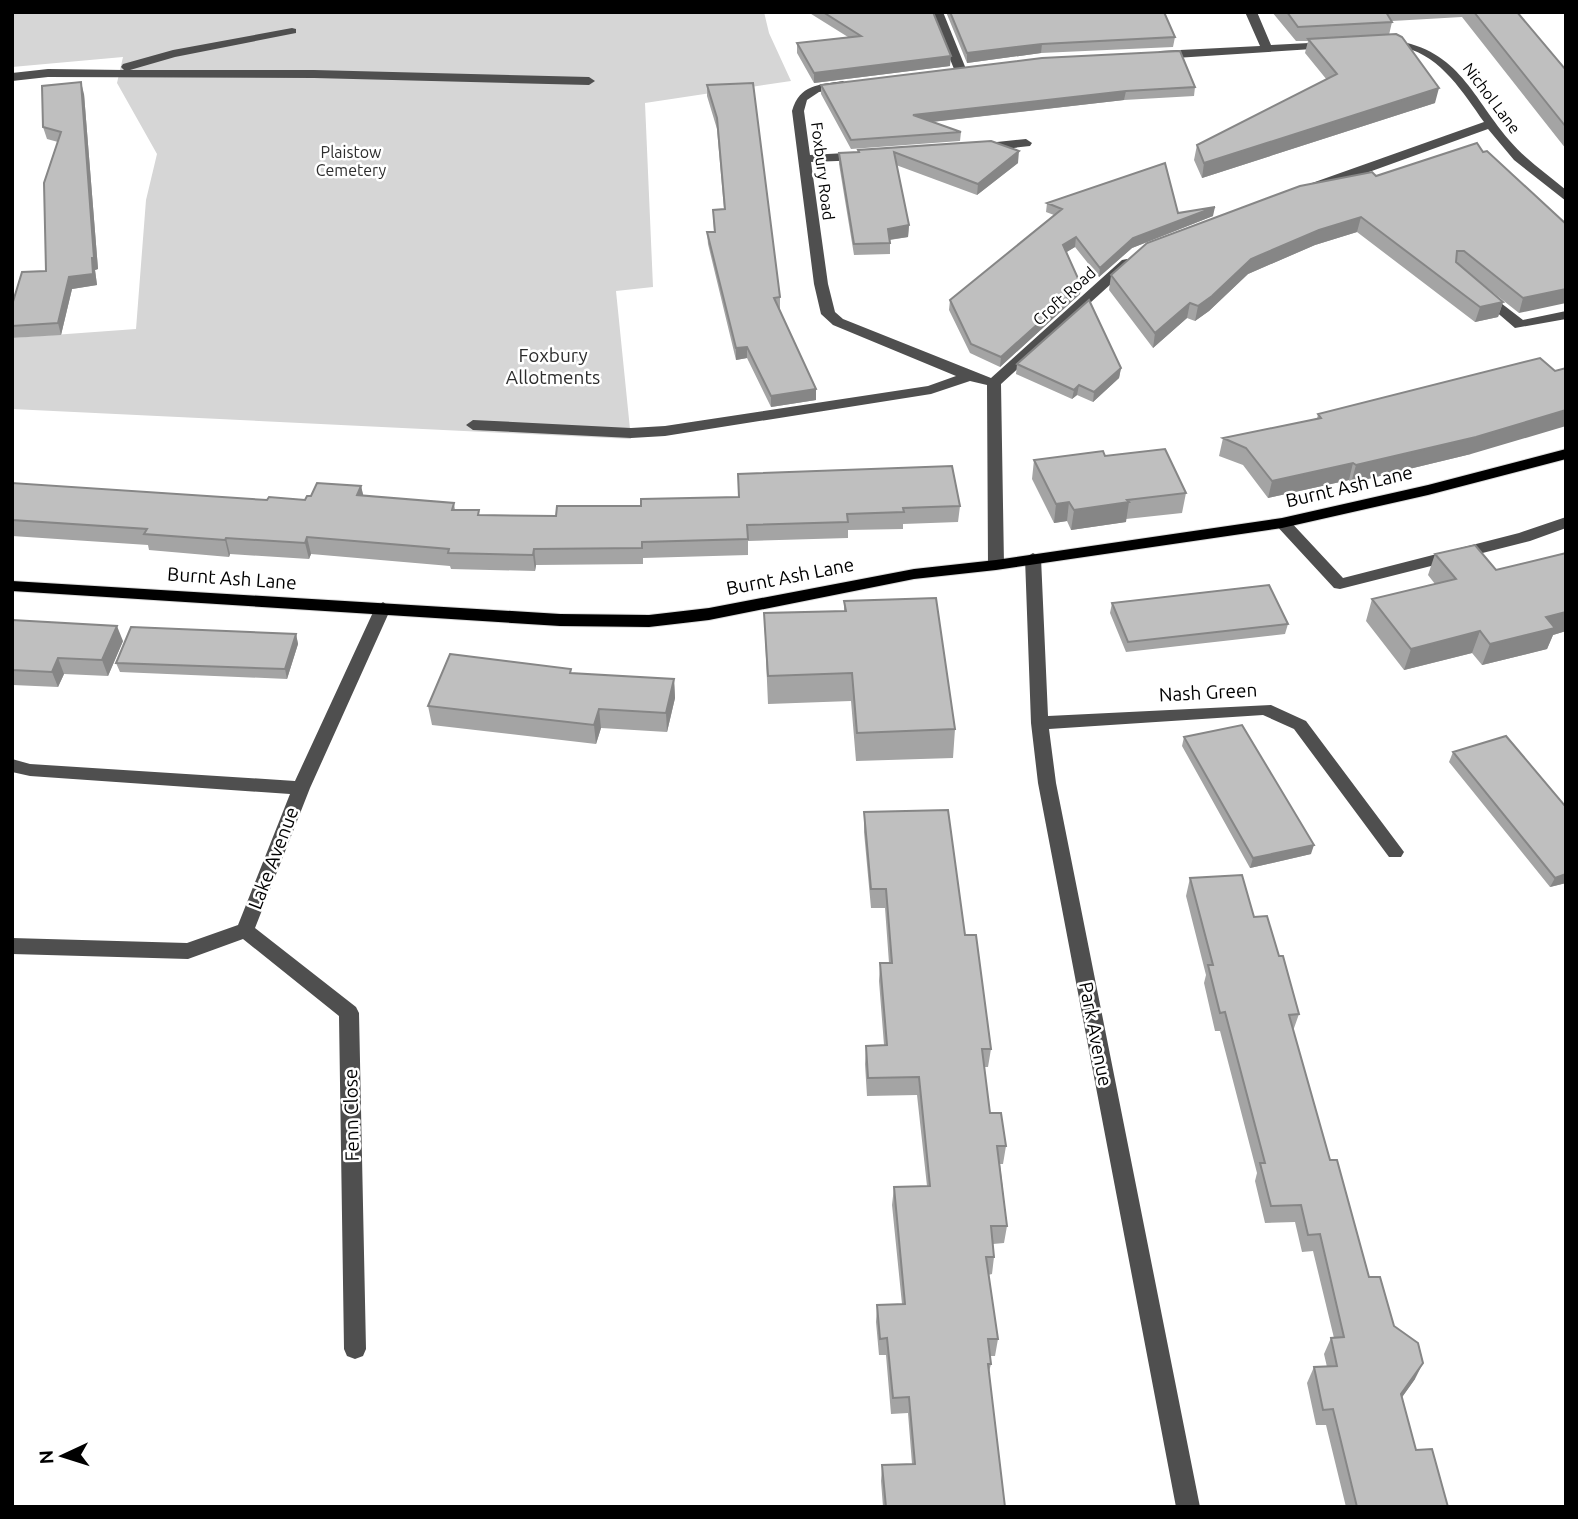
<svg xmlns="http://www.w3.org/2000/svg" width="1578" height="1519" font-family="Ubuntu,sans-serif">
<rect width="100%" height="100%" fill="#fff"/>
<path fill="#d6d6d6" d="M12,12h752l5,21 22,48 -146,22 8,184 -37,4 15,148 -619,-30v-71l124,-9 10,-129 11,-46 -40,-71 6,-26 -111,10z"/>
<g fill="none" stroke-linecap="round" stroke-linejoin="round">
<g stroke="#dbdbdb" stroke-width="2">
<path id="major" d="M1566,449v10l-138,36 -146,33 -286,42 -82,9 -205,41 -60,7 -89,-1 -548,-35v-10l548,33 89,1 60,-7 205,-39 82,-9 286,-42 146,-33z"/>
</g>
<path fill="#4f4f4f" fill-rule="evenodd" d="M931,12h12l23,57 -2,3 -10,-3z
M1245,12h12l14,33 57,-3 6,3 -6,3 -168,11 -6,-4 6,-4 100,-5z
M292,28l4,1v4l-121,24 -45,13h184l275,7 6,4 -6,4 -275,-7 -266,-1 -36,4v-8l36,-4 76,1 -3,-3 2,-3 50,-14z
M1387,39c71,9 82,53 122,101 17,20 38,34 57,50v11l-52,-41 -26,-31 -166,60h-10v-6l172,-61c-20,-28 -43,-66 -79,-74 -7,-2 -15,-2 -22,-4v-4z
M843,81l6,4 -2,3 -28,4 -12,8 -3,11 6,44 53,-3 6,4 -6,4 -52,2 17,122 7,28 8,7 148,59 131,-118 5,-1 7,4 -133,121 3,181 -2,4h-12l-2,-4 -1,-180 -17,-4 -39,13 -266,42 -34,2 -158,-8 -7,-5 7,-5 158,8 34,-2 263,-40 28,-10 -123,-51 -12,-11 -7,-30 -22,-173c8,-27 26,-26 51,-30z
M1026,139l6,4 -2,3 -52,6 -6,-4 6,-4z
M1484,290l39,30 43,-9v8l-51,9 -36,-31 -2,-3z
M1566,517v11l-36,13 -190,48 -6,-1 -60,-65 2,-4h12l55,59 176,-45z
M1033,553l8,5 7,158 223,-11 35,16 98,131 -3,5h-12l-95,-128 -31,-14 -214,14 7,54 144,724h-24l-138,-724 -7,-60 -6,-165z
M383,602l8,6 -81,180 -55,140 101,79 3,6 7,336 -3,7 -8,3 -8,-3 -3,-7 -5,-333 -96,-77 -55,20 -176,-5v-16l175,5 51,-18 52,-131 -260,-18 -18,-4v-13l18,5 265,17 80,-173z"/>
<use href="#major" fill="#000" fill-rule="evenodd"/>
</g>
<path fill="#a4a4a4" d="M808,12h125l17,54 -136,17 -17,-30v-10l51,-6z
M946,12h218l11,25 -2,10 -132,6 -74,10z
M1272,12h245l49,58v79l-104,-132 -70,4v1l-3,13 46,68 -233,75 -8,-18 3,-15 130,-65 -22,-27 3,-12h-12z
M707,85l73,212v12h-1l37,80v11l-45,7 -24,-49 -11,2 -28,-116 -1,-12h7l-1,-22 11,-1 -7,-80 -10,-33z
M821,85l374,2 -1,9 -70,4 -192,22 29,10 -1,9 -109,8 -30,-55z
M84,94l14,175 -3,1 2,15 -25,4 -11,46 -49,3v-33l34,-34 12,-129 -11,-3 -4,-12z
M858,150l160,13 -41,32 -81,-30 13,60 -1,12 -18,3v14l-36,1 -15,-91v-11h19z
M1483,152l83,72 -47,89 -43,-34 27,23 -5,15 -23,5 -118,-90 -42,13 -67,29 -39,37 -14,10 -8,-3 -34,30 -44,-58 2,-15 265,-99z
M1047,203l166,13 -81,32 -33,29 -24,-30 -9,5 15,33 -1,9 -80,73 -30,-14 -21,-43 1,-10 104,-85 -8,-3z
M1017,364l104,4 -2,10 -26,24 -16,-7 -5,4 -56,-25z
M1318,414l153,40 -120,29 -2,-3 -81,18 -25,-33 -24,-9 4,-18 94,-19z
M1105,456l81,37 -4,20 -56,6v3l-55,8 -4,-9 -13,2 -22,-44 2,-19z
M12,483l255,17h38l6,-4 50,-10 2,10 91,7 1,7 25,5 76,1 404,-10 -2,16 -55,2v5l-55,1v8l-100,3v14l-105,3v6l-107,1 -1,6 -84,-2 -1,-3 -139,-12 -2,5 -79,-5 -1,3 -80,-7 -1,-5 -136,-9z
M1566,553v78l-13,4 -6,14 -65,16 -10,-12 -68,17 -38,-49 6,-22 63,-15 -7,-9 7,-21 61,16z
M844,601l111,128 -2,29 -97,3 -5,-60 -83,3 -4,-91 80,-2z
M1112,603l176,21 -3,10 -159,18 -16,-39z
M12,620l111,21 -15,35 -44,-2 -6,13 -45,-2 -1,2z
M296,634l2,10 -11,35 -167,-7 -4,-9z
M571,669v4l103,6 1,19 -8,34 -66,-4 -5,16 -164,-19 -4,-19z
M1184,737l127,117 -61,14 -68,-122z
M1453,752l113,55v76l-16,4 -101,-125z
M864,812l101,123 26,114 -3,18h-4l6,46 16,33 -3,18h-3l7,62 -3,17 -11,1 1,13 -2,17 -4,1 10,64 -3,17h-5l1,8 -2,8 16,135h-122l-2,-26 1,-16 30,-1 -4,-51 -17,1 -5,-59h-7l-3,-33 1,-17 25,-1 -10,-99 2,-18 33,-1 -10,-91 -50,1 -2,-32 1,-18 18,-1 -5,-64 1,-18h9l-4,-55h-14l-7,-76z
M1190,878l64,39 25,39 20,58 -6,17 37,129 39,117 25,49 21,53 -13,18 14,53 32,57h-102l-20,-82h-10l-9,-42 7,-16h13l-3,-13 7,-16h3l-21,-87 -11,1 -7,-30 -30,1 -10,-42 2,-8 -37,-142h-5l-11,-48 2,-8 -20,-79z"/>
<path fill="#868686" d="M1042,44l-1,9 -74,10v-10z
M951,56l-1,10 -136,17v-10z
M81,82l3,12 14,175 -3,1 2,15 -25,4 -11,46 -3,-12 11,-46z
M1439,88l-4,15 -233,75 2,-15z
M1126,91l-2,9 -211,24v-9z
M1019,151l-1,12 -41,32 1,-11z
M1215,207l-2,9 -81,32 -33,29 1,-9 33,-30z
M1361,217l-4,15 -42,13 -67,29 -39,37 -14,10 3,-15 53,-47 68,-29z
M909,225l-1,12 -21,3 1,-11z
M1076,237l-1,10 -13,8 1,-10z
M1081,285l-1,9 -80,73 1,-10z
M1566,289v14l-47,10 4,-15z
M1503,302l-5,15 -23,5 5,-15z
M1190,303l-3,15 -34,30 2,-15z
M747,347v11l-11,2v-12z
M1121,368l-2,10 -26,24 1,-10z
M1079,385l-2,10 -5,4 2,-9z
M816,389v11l-45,7v-11z
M1566,410v16l-95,28 -120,29 5,-18z
M1353,463l-4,17 -81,18 4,-17z
M361,486l4,16 -8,-7z
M1069,502l-2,19 -13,2 2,-19z
M1129,502l-3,20 -55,8 3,-20z
M307,537l4,17 -2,5 -4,-16z
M226,538l4,16 -1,3 -4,-17z
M534,549l2,16 -1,6 -2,-16z
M1566,612v19l-13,4 -6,14 -65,16 8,-21 56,-27z
M117,626l6,15 -15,35 -6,-16z
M1480,631l-8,22 -68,17 7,-21z
M296,634l2,10 -11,35 -2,-10z
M58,658l6,16 -6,13 -6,-15z
M674,679l1,19 -8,34 -1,-19z
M599,709l2,19 -5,16 -2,-19z
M1314,845l-3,9 -61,14 3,-10z
M1566,874v9l-16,4 5,-9z
M1423,1363l-8,16 -22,31 8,-16z"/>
<path fill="#bfbfbf" stroke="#868686" stroke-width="2" d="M823,12h110l18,44 -137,17 -17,-30 64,-7z
M950,12h214l11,25 -133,7 -75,9z
M1287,12h99l6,10 -94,5z
M1474,12h43l49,58v57z
M1396,34l6,3 37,51 -235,75 -7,-18 140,-71 -29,-35z
M1180,51l15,36 -69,4 -213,24 48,17 -110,8 -30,-55 221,-27z
M81,82l13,176h-2l1,16 -24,3 -11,46 -46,3v-21l10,-33 24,-1 -2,-88 17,-51 -18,-5 -1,-41z
M753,83l27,214 -6,1 42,91 -45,7 -24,-49 -11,1 -29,-116h8l-2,-22 12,-1 -8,-91 -10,-33z
M991,141l28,10 -41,33 -84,-32 15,73 -21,4 2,14 -36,1 -15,-91 20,-1 -1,-2z
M1477,143l6,9 4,-1 79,73v65l-43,9 -59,-47h-7l-1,11 47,40 -23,5 -119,-90 -42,13 -68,29 -39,37 -14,10 -8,-3 -35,30 -44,-58 36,-32 153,-57 72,-14 4,4z
M1165,163l13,50 37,-6 -82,31 -33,30 -24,-31 -13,8 18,40 -80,72 -30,-13 -21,-44 112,-91 -15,-6z
M1089,300l32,68 -27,24 -15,-7 -5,5 -57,-26z
M1540,358l15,13 11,-3v42l-90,27 -120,28 -3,-2 -81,18 -26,-33 -23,-10 98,-20 -3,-4z
M1165,449l21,44 -59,7 2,2 -55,8 -5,-8 -13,2 -22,-44 69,-9 2,5z
M952,466l8,40 -57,2 1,4 -57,2 1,8 -101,3 1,14 -106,3v6l-108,1 -1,6 -85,-2 1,-4 -142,-12 -2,6 -79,-5 -1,2 -81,-6 3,-5 -135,-9v-37l255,17 2,-3 36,3 2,-4h4l6,-13 44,3 -4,9 97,8 -2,7h27l-1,5 78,1 1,-10h84v-7l98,-2 -1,-23z
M1475,545l21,25 70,-17v59l-20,5 9,11 -65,16 -10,-13 -69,18 -39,-50 84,-20 -21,-25z
M1269,585l19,39 -160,18 -16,-39z
M936,598l19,131 -98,4 -5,-60 -84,3 -4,-63 82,-2 -2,-10z
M12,620l105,6 -15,34 -44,-2 -6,14 -40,-2z
M131,627l165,7 -11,35 -169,-6z
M450,654l121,15 -1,4 104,6 -8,34 -67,-4 -5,16 -166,-19z
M1242,725l72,120 -61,13 -69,-121z
M1506,736l60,71v67l-11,4 -102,-126z
M948,810l17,125h11l15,114h-9l8,64h11l5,33h-9l10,80h-16l3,31h-8l12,82h-10l3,25h-3l17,143h-119l-4,-42 33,-1 -6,-67 -16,1 -6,-60 -7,1 -3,-34 28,-1 -11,-117 36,-1 -11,-109 -51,1 -2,-32 21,-1 -7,-82h12l-6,-74h-15l-7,-77z
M1242,875l12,42 13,-1 12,40h4l16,58 -10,1 41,145h7l32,117h11l14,49 24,17 5,20 -22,31 15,56 16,-1 16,58h-91l-24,-98 -10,1 -9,-43 23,-1 -6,-28 13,-1 -24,-103 -12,1 -7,-30 -30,1 -11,-43h5l-40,-151 -5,1 -12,-48h5l-23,-87z"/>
<g text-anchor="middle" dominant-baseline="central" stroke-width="5" stroke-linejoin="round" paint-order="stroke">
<g font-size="16" fill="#000" stroke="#fff">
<text transform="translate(1492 98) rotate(53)">Nichol Lane</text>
<text transform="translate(823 171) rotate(83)">Foxbury Road</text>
<text transform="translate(1064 296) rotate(-42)">Croft Road</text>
</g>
<g font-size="16" fill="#2d2d2d" stroke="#fff">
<text x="351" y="152">Plaistow<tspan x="351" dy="18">Cemetery</tspan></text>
</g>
<g font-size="19" fill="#2d2d2d" stroke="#fff">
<text x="553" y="355">Foxbury<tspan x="553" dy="22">Allotments</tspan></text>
</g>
<g font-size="19" fill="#000" stroke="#fff">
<text transform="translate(1349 486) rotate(-13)">Burnt Ash Lane</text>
<text transform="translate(790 576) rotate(-11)">Burnt Ash Lane</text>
<text transform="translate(232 578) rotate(4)">Burnt Ash Lane</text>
<text transform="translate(1208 692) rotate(-3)">Nash Green</text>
<text transform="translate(273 858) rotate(-69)">Lake Avenue</text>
<text transform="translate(1096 1034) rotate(79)">Park Avenue</text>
<text transform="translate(351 1115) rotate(-91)">Fenn Close</text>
</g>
</g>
<rect width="1578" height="1519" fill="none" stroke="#000000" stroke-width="28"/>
<g transform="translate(63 1456) rotate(266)" stroke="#ffffff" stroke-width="5" paint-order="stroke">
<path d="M0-5L12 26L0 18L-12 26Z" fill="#000000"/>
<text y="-10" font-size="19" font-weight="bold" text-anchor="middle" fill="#000000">N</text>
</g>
</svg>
